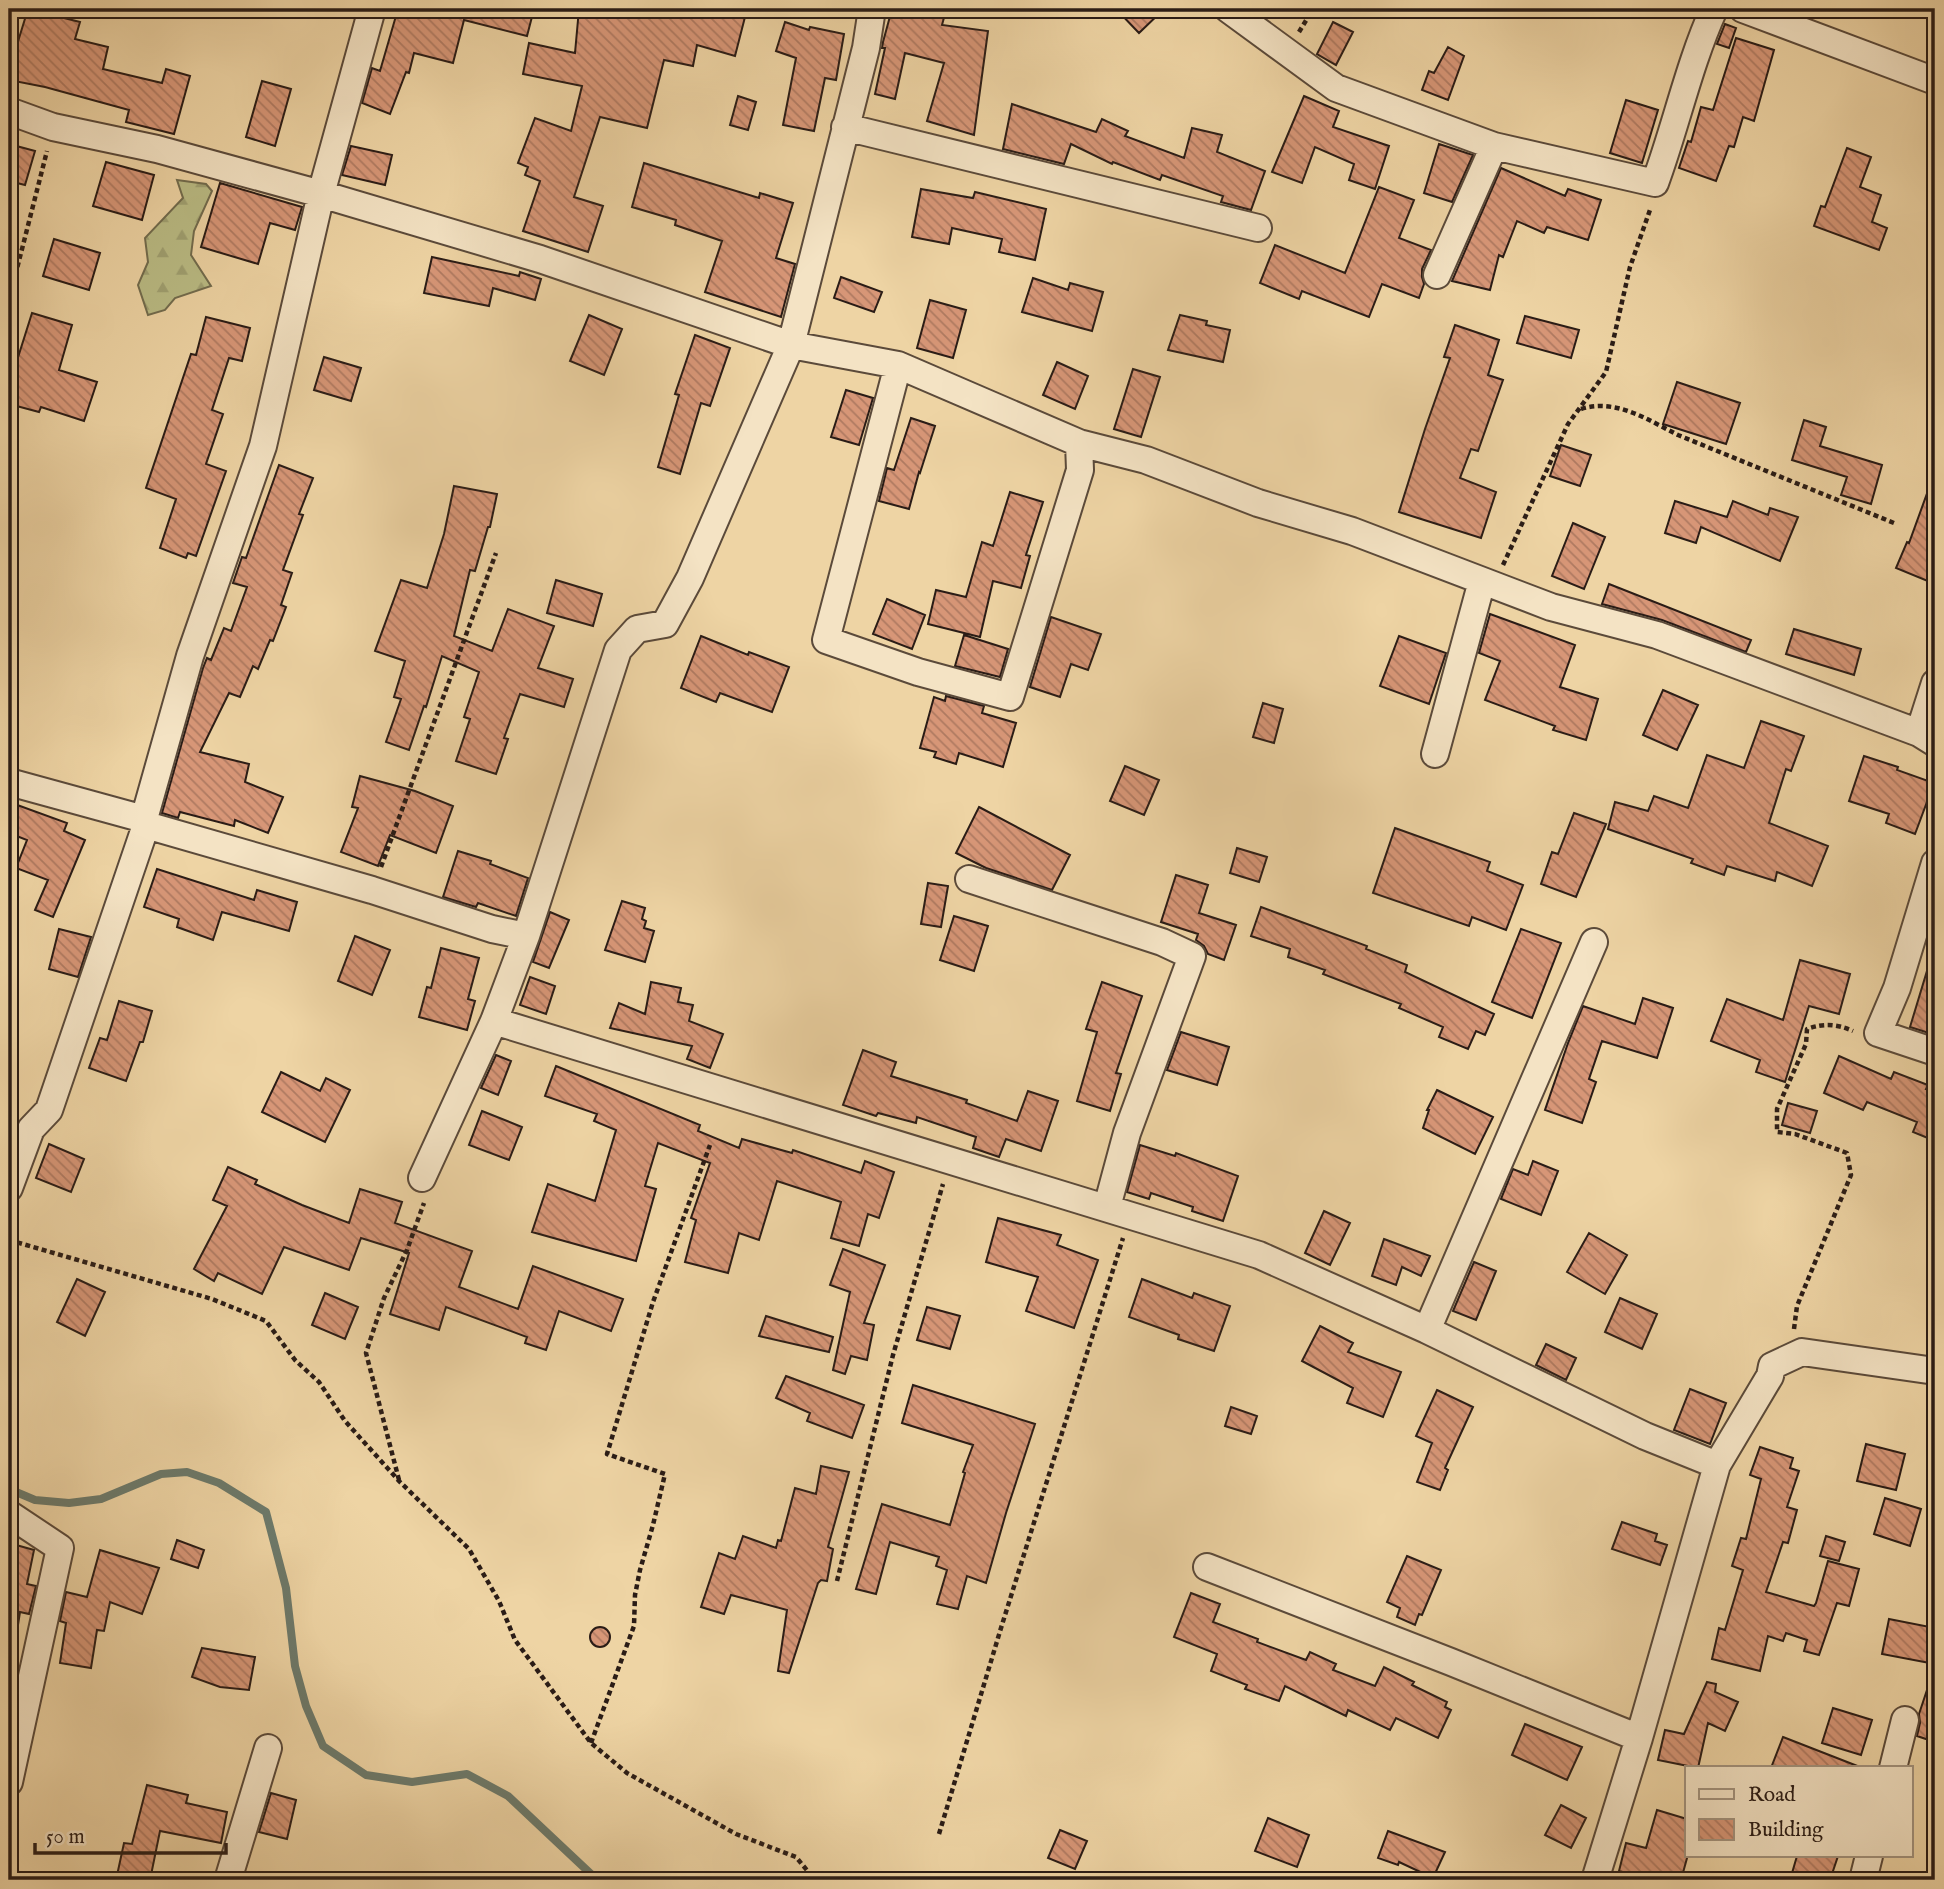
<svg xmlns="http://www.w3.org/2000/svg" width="1944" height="1889" font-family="'IM FELL English',serif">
<defs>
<pattern id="forest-firs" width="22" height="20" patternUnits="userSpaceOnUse" patternTransform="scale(1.75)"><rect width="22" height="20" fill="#babc85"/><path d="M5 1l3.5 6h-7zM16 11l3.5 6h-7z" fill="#a0a172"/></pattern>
<pattern id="building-back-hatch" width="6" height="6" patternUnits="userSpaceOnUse" patternTransform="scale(1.75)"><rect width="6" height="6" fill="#d79677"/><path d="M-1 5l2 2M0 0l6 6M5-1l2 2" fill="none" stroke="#af7a61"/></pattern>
</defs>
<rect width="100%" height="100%" fill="#eed4a4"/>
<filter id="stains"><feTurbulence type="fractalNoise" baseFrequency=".00286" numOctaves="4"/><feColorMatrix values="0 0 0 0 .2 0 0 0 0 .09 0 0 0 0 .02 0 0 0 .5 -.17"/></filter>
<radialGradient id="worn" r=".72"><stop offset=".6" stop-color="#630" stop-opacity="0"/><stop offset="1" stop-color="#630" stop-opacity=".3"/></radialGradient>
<path fill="url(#forest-firs)" stroke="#726c4e" stroke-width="2" d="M177,180l29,4 6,7 -18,40 -3,24 20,31 -36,12 -10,12 -17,5 -10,-30 10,-23 -3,-24 38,-40z"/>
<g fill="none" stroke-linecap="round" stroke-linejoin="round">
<path stroke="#6d7a6b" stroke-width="8" d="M9,1489l26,11 34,3 32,-4 60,-25 26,-2 32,11 47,29 20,76 9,78 11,40 17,40 43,29 46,7 55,-8 41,22 84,79 9,5"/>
</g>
<path fill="url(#building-back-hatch)" stroke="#2a1c16" stroke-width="2" d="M28,9l52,13 -5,17 33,8 -5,22 59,14 4,-14 24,7 -16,58 -48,-12 3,-12 -84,-23 -36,-7v-32h7z
M398,9h136l-7,27 -63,-16 -11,43 -39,-10 -5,20 -3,-1 -16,42 -28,-11 10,-35 8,3z
M579,9h137l29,8 -10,39 -38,-11 -4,21 -29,-6 -17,68 -47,-11 -26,80 29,9 -15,46 -65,-21 17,-50 -15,-6 3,-8 -10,-4 17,-45 36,13 11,-45 -59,-12 6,-31 46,10z
M892,9h32l21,5 -3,11 46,6 -14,104 -47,-14 17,-58 -39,-10 -10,46 -20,-5 10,-46h-3l1,-6z
M1116,9h48l-25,24z
M785,22l24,8 1,-3 34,7 -8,46 -11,-2 -11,53 -31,-6 13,-67 -20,-7z
M1333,22l20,10 -17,33 -19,-11z
M1725,24l11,4 -7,20 -12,-4z
M1736,38l38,12 -20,71 -11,-4 -9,30 -5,-1 -13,35 -37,-13 9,-27 3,1 10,-35 12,3z
M1448,47l16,9 -16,44 -26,-10 7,-19 5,2z
M262,81l29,8 -16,57 -29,-9z
M738,96l18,6 -8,28 -18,-5z
M1304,96l35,15 -6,16 56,19 -14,43 -26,-9 5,-16 -39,-17 -13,36 -30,-11z
M1626,100l32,10 -16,53 -32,-10z
M1012,104l84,28 6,-13 26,12 -3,5 59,22 8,-30 30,7 -5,17 48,19 -14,39 -30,-8 2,-6 -61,-21 -2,5 -47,-18 -1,2 -41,-20 -7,20 -61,-15z
M9,144l26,7 -10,34 -16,-4z
M1439,144l34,11 -21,47 -28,-9z
M351,146l41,9 -7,30 -43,-10z
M1847,148l24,9 -11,30 21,8 -9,27 15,6 -8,22 -65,-24 7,-20 4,1z
M106,162l48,13 -12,45 -49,-14z
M644,163l115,35 1,-5 33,10 -17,55 19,6 -14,53 -76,-25 17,-51 -47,-16 1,-5 -44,-13z
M1501,168l64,28 3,-7 33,11 -13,40 -41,-13 -3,6 -27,-12 -14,36 -4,-2 -9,35 -38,-9z
M220,183l82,24 -7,23 -25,-7 -12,41 -57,-17z
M1379,187l35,13 -15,38 32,12 -9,19v8l2,7 -5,14 -37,-14 -13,33 -67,-26 -3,8 -39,-16 15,-38 70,28z
M921,189l52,9 2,-6 71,17 -11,51 -36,-8 3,-13 -50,-11 -3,16 -37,-7z
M54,239l46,14 -11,37 -46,-14z
M432,257l87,19 1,-4 21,7 -6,21 -42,-12 -4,18 -65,-13z
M841,277l41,15 -8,20 -40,-14z
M1033,278l35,12 2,-7 33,9 -11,39 -70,-19z
M930,300l36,10 -13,48 -36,-10z
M32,313l40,12 -13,45 38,12 -13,39 -43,-14 -2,5 -30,-8v-35l5,1z
M589,315l33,14 -18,46 -34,-14z
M1180,315l27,6 -1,4 24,5 -7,32 -55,-12z
M1525,316l54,14 -8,28 -54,-15z
M206,317l44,11 -8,33 -13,-3 -17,52 11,4 -17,50 20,7 -30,85 -8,-3 -2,5 -26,-10 16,-49 -30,-11 45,-134 5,1z
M1455,325l44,15 -11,35 15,5 -25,71 -7,-2 -11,29 36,14 -15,46 -82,-26 26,-83 25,-71 -6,-1z
M695,335l35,13 -20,58 -9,-3 -21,71 -22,-7 21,-72 -4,-1z
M324,357l37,11 -10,33 -37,-11z
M1057,362l31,14 -13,33 -32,-14z
M1133,369l27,8 -19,60 -27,-8z
M1677,382l63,21 -14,41 -63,-20z
M846,390l27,8 -14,47 -28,-8z
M911,418l24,8 -15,47 -1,-1 -10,37 -30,-8 8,-33 7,2z
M1804,420l22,7 -6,19 62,19 -11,39 -30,-9 6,-18 -55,-17z
M1561,445l30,10 -11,31 -30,-10z
M279,465l34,13 -14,36 4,1 -20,55 9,3 -11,32 5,2 -13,34 -3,-1 -12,29 -5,-3 -13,31 -11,-4 -29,59 49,12 -4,18 38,15 -15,36 -33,-13 -1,6 -54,-14 -2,6 -16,-5 41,-145 4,-10 4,2 13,-32 7,3 16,-44 -14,-4 9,-26 4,1z
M1933,477l2,1v106l-39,-16 11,-26 2,1z
M454,486l43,8 -7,33h-2l-13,44 -5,-1 -16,66 38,15 16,-42 46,17 -16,42 35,11 -9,28 -44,-13 -16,44 4,1 -12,35 -40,-13 14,-42 -6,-2 15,-45 -37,-16 -16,51 -2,-1 -15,44 -23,-8 15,-43 -7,-2 11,-36 -30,-10 26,-71 26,8 17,-54z
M1010,492l33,10 -17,53 4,1 -9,32 -28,-7 -13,56 -52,-13 8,-34 30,7 16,-55 11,4z
M1675,501l52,16 6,-16 35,14 2,-7 28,9 -18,44 -79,-34 -5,16 -31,-10z
M1573,523l32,14 -21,52 -32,-13z
M556,580l46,14 -9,32 -46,-13z
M1609,584l142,56 -5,12 -84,-32 -60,-16z
M887,599l38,16 -13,34 -39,-15z
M1490,614l85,31 -15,42 38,12 -12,41 -33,-10 2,-4 -70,-26 15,-39 -21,-8z
M1051,617l50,17 -13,36 -17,-6 -11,33 -30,-10z
M1794,629l67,20 -7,26 -68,-21z
M964,635l44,14 -8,28 -45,-11z
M701,636l47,19 1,-3 40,15 -17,45 -52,-19 -4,9 -35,-14z
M1399,636l47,17 -17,51 -49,-18z
M1663,690l35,15 -21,45 -34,-15z
M946,696l38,10 -2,7 34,10 -13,44 -44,-14 -3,11 -22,-7 2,-5 -16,-4 14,-51 11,4z
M1263,703l20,6 -9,34 -21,-6z
M1761,721l43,15 -13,35 -5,-2 -17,54 59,23 -16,40 -35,-14 -2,9 -48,-15 -3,9 -33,-12 2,-4 -85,-30 7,-27 33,9 6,-15 34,12 19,-53 37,13z
M1864,756l34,11 -1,3 37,13 -19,51 -29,-11 3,-9 -40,-13z
M1125,766l34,14 -15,35 -34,-14z
M360,776l55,15 38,15 -17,47 -46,-18 -12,31 -37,-14 17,-44 -6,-1z
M9,802l58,21 -3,8 21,9 -32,77 -18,-7 13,-30 -32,-12 11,-28 -18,-7z
M979,807l91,48 -18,35 -66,-22 -30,-15z
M1574,813l32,11 -30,73 -35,-13 11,-32 6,2z
M1395,828l95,34 -3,9 36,14 -17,45 -34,-13 -3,9 -96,-33z
M1237,848l30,9 -8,25 -29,-9z
M458,851l33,10 -1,3 38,14 -12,38 -38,-13 -2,4 -33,-10z
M157,869l97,31 3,-10 40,12 -8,29 -67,-19 -9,28 -36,-13 2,-8 -35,-12z
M1176,875l32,10 -9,28 37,12 -12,35 -16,-6 -4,-8 -8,-6 2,-6 -37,-12z
M928,883l20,3 -7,41 -20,-3z
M622,901l23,7 -3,11 4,2 -2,7 10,3 -9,31 -40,-12z
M1261,907l106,39 -1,3 41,16 -2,7 89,42 -9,21 -9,-4 -8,18 -29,-12 4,-10 -44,-19 2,-4 -78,-30 2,-4 -37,-13 2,-8 -39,-13z
M550,912l19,8 -20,48 -16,-6z
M954,916l34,10 -14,45 -34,-11z
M59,929l32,8 -13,40 -29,-8z
M1521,929l40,14 -29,75 -40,-16z
M355,936l35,14 -18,45 -34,-14z
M441,948l38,10 -11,41 7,2 -8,29 -48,-13 8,-30 4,1z
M1800,960l50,14 -11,40 -30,-8 -24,76 -29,-10 4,-12 -49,-19 16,-42 56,21z
M1930,961l5,1v73l-25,-8z
M530,977l25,9 -9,28 -26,-9z
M651,982l30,6 -3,14 15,3 -4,16 34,13 -13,34 -23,-9 5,-13 -82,-18 9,-25 26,11z
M1102,982l40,14 -26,77 5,1 -11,37 -33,-10 20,-69 -11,-3z
M1643,998l30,10 -16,50 -55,-17 -13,38 7,3 -14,41 -37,-13 23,-67 15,-37 52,18z
M119,1001l33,10 -9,31h-3l-14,39 -37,-13 11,-30 7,2z
M1181,1032l48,15 -12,38 -50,-15z
M863,1050l33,12 -5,14 76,24 -1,3 51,18 11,-30 30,10 -17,50 -35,-12 -7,18 -26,-9 3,-11 -59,-20 -1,6 -38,-10 -2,3 -33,-11z
M496,1055l15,6 -13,34 -17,-7z
M1839,1056l52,23 3,-7 34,13 -2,4 4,1 5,-11v62l-22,-9 4,-10 -50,-20 -4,8 -39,-17z
M556,1066l144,59 -2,6 41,17 3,-9 50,14 1,-3 68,23 4,-12 29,11 -15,46 -11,-4 -9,32 -28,-8 10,-36 -64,-21 -18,59 -20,-7 -11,40 -43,-11 11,-42 -5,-2 19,-55 -52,-20 -13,43 11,3 -20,72 -104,-29 16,-48 47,17 21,-71 -22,-9 3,-7 -52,-18z
M281,1072l39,19 6,-13 24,12 -25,52 -63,-30z
M1437,1090l56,27 -18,37 -52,-26 6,-18h-2z
M1788,1103l29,8 -7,22 -28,-8z
M482,1111l40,16 -13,33 -40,-15z
M49,1144l35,15 -13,33 -35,-14z
M1140,1145l35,11 1,-3 62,23 -15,45 -31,-10 1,-4 -42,-14 -2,6 -22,-7z
M1533,1161l25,10 -17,44 -40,-16 12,-30 15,6z
M228,1167l29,13 -2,4 47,21 47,18 11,-34 42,13 -7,21 77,28 -13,36 59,22 15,-43 90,33 -12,32 -52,-20 -13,39 -21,-7 2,-6 -81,-30 -7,23 -49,-16 19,-61 -48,-15 -12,32 -65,-23 -22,47 -44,-21 -4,8 -20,-12 33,-63 -14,-6z
M1324,1211l26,12 -20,42 -25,-12z
M998,1218l63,17 -4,10 41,15 -24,68 -48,-17 12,-34 -52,-15z
M1589,1233l38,22 -22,39 -38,-22z
M1384,1239l46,17 -9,20 -19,-9 -6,18 -24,-9z
M843,1249l42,16 -21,58 10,2 -7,35 -16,-4 -6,18 -12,-4 17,-78 -20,-7z
M1474,1262l22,9 -20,49 -23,-9z
M77,1279l28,13 -20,44 -28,-14z
M1142,1279l50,19 2,-5 36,13 -16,45 -36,-12 1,-4 -50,-18z
M325,1293l33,14 -13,32 -33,-14z
M1620,1298l37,16 -15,35 -37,-17z
M927,1307l33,9 -10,33 -33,-9z
M766,1316l67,21 -4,15 -70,-16z
M1320,1326l33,17 -5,9 53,20 -18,45 -36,-14 6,-15 -51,-27z
M1546,1344l30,14 -10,22 -30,-15z
M786,1376l78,29 -12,33 -45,-17 3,-8 -34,-15z
M913,1385l122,39 -29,89 -20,70 -19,-7 -9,33 -21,-5 10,-34 -11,-4 3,-9 -49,-15 -14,52 -20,-5 26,-85 68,21 15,-52 -2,-1 10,-27 -71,-22z
M1690,1389l36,14 -16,41 -36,-14z
M1437,1390l36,17 -28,61 3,2 -8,20 -23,-8 15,-39 -16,-7z
M1231,1407l26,9 -6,18 -26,-8z
M1866,1444l39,10 -9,36 -39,-9z
M1760,1447l33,11 -3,10 9,3 -12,36 10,3 -9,33 -5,-1 -17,50 48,14 2,-3 12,-42 31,8 -10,37 -12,-3 -18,52 -15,-4 3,-11 -21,-7 -3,8 -15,-5 -8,35 -48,-12 7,-31 6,2 18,-60 -11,-4 9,-28 5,1 15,-60 -11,-4z
M821,1466l28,6 -21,75 5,2 -6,32 -6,-1 -3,3 -29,90 -11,-2 9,-61 -56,-15 -7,19 -23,-7 18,-54 16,6 8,-23 33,12 2,-8 3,1 14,-53 21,6z
M1885,1498l36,11 -11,37 -36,-12z
M1622,1522l35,12 -2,7 12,4 -7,20 -48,-16z
M1826,1536l19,6 -6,19 -19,-5z
M177,1540l27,10 -6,18 -27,-9z
M9,1543l25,7 -7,34 9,2 -7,28 -9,-2 -2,13 -9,-1z
M100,1550l59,18 -17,46 -32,-12 -6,29 -7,-1 -6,38 -31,-5 6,-40 -6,-2 6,-29 21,5z
M1407,1556l34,14 -19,45 -3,-1 -4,11 -18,-8 3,-9 -13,-6z
M1191,1593l29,11 -7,18 45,17 -1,3 49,18 4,-8 26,12 -3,6 42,16 9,-19 30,15 -2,3 35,17 -2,5 6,3 -13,28 -42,-20 -6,12 -42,-20 -2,6 -61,-30 -6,15 -34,-12 2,-4 -36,-14 6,-17 -43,-17z
M1889,1619l46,9v36l-53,-10z
M590 1637a10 10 0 1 1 20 0a10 10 0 1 1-20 0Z
M202,1648l53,9 -6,33 -29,-3 -28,-10z
M1931,1678l4,1v63l-18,-6 3,-13 -1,-9z
M1707,1682l9,2 -1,8 23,10 -13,29 -17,-8 -10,45 -40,-8 7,-30 19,4z
M1833,1708l39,12 -11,35 -39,-12z
M1525,1724l57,23 -15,33 -55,-25z
M1783,1737l77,30v1h-89z
M147,1785l41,10 -2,8 41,9 -6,31 -61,-12 -10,49h-34l8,-37 8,1z
M271,1793l25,7 -9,39 -28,-7z
M1561,1805l25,13 -15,30 -26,-13z
M1657,1810l30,9v39l-6,22h-29l-33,-9 7,-28 20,5z
M1268,1818l41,17 -12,32 -42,-16z
M1060,1830l27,11 -12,28 -27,-11z
M1388,1831l57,21 -12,26 -34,-16 -1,3 -20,-7z
M1797,1856h41l-8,24h-40z"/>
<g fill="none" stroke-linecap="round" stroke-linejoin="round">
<g stroke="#5b4a3a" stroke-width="30">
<path id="street" d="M1228,9l108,79 158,58 161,37c21,-57 34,-119 59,-174
M1743,9l192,72
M9,111l44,16 104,22 164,45 219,65 251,86 107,20 181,78 67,17 112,43 94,28 199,76 106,28 262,98 16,10
M845,127l413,101
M1437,275l57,-129
M898,365l-72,275 92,32 92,25 70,-227 -1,-27
M1919,733l16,-50
M1435,754l47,-173
M9,782l135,37 2,6 226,65 120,39 34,7
M144,819l46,-163 73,-210 58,-252 51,-185
M1935,863l-38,125 -19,45 57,19
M969,879l193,63 30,14 -65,177 -20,74
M494,1021l765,234 168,75 218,106 72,29
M422,1178l72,-157 32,-85 92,-286 19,-21 28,-5 25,-46 101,-233 75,-297 6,-39
M9,1188l22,-59 18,-19 97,-285
M1427,1330l167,-388
M9,1514l51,34 -51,234
M1207,1567l244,95 188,76
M1893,1768l12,-48
M228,1880l40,-132
M1595,1880l44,-142 78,-273 53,-89 2,-10 30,-14 133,19
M1863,1880l6,-24"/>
</g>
<path stroke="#2a1c16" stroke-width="4.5" stroke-dasharray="5 3.5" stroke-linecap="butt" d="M1299,32l14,-23
M9,300l38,-149
M1581,409c35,-11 67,11 97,26l216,88
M1503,565l65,-141 38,-52 24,-105 21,-60
M381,867l115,-314
M9,1240l203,59 54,22 29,39 24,22 26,39 55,61 69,67 30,52 16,39 76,103 36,30 109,61 60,23 19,23
M1794,1329l3,-23 54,-131 -4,-22 -52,-19 -18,-2v-23l29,-65 1,-15c17,-6 30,-5 46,2
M399,1480l-33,-127 18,-55 23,-48 17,-47
M837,1581l56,-226 50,-171
M591,1743l43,-117 1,-31 5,-25 13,-45 12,-51 -58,-20 46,-152 57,-157
M939,1834l62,-206 122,-390"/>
<use href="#street" stroke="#f4e3c4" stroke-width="26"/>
</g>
<rect width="1944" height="1889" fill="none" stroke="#eed4a4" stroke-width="35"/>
<rect x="10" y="10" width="1923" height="1868" fill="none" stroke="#2a1c16" stroke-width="3.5"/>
<rect x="18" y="18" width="1909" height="1854" fill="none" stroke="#2a1c16" stroke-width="2"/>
<rect x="1685" y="1766" width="228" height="91" fill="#f4e3c4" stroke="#a3937e" stroke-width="2"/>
<rect x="1699" y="1789" width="35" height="10" fill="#f4e3c4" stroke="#a3937e" stroke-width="2"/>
<text x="1748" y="1801" font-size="21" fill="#2a1c16">Road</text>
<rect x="1699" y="1819" width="35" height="21" fill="url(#building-back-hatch)" stroke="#a3937e" stroke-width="2"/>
<text x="1748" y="1836" font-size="21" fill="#2a1c16">Building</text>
<path d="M35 1843v10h191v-10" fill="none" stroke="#2a1c16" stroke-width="3.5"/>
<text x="46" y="1843" font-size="21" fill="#2a1c16" stroke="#f4e3c4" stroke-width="5" paint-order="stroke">50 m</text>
<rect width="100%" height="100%" filter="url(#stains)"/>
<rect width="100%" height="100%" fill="url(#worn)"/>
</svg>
